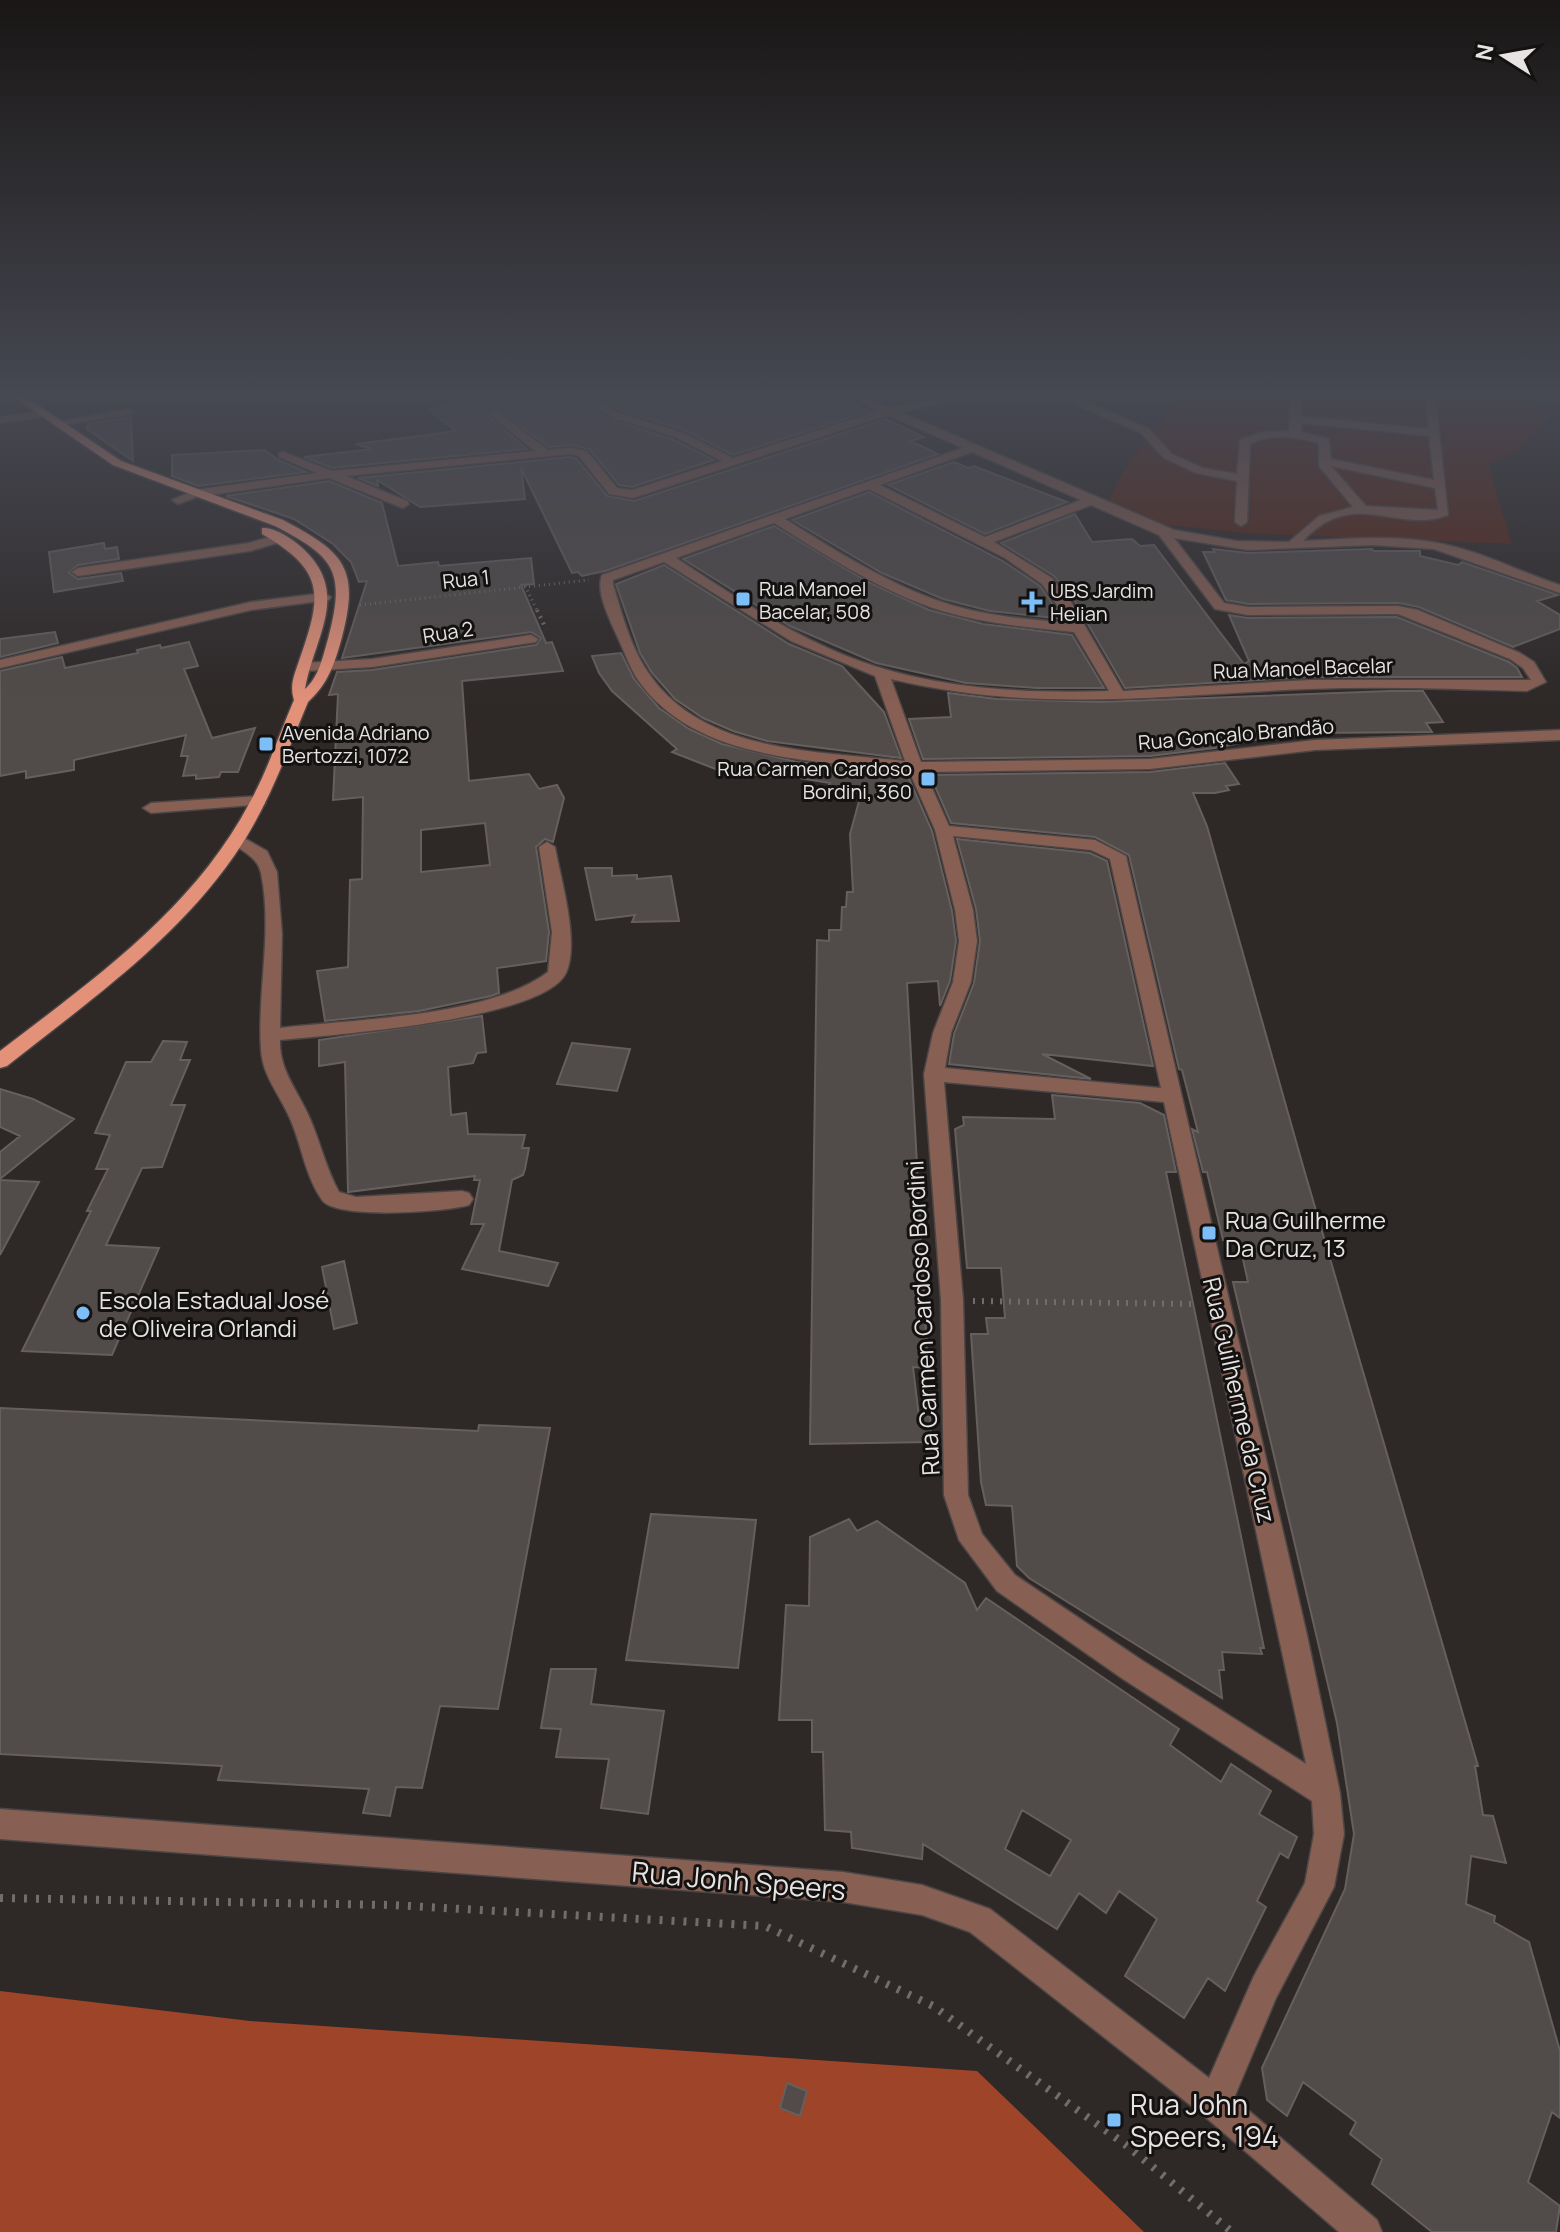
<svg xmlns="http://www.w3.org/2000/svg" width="1560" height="2232" font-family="Manrope,sans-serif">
<rect width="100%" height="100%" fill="#2e2827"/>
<path fill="#582415" d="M1192,393h325l32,24 -31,34 -30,14 24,79 -266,-11 -79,-8 -59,-23c24,-50 43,-72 84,-109z"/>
<path fill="#9d4429" d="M0,1991l250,30 727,50 167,161h-1144z"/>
<path fill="#514b49" stroke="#655f5d" stroke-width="2" fill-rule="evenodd" d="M490,393h83l36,26 65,21 40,20 -82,27 -13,-2 -30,-36 -18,-4 -22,2 -53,-39 -8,5 1,4 38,32 -195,19 -28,-11 67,-8 -15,-5 100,-13 -27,-21z
M593,393h105l20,13 11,-6 -10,-7h111l39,18 -136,44 -49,-25 -64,-20z
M131,417l2,44 -46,-32 1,-5z
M886,419l38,18 -13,4 27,13 -333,117 -23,5 -4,-4 -6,1 -51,-105 4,31 -105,8 -43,-27 1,6 -20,-8 212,-21 7,2 30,37 27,5z
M265,450l13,10 28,12 -107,14 -27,-10v-21z
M954,462l14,6 6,-2 93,36 -82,32 -97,-49z
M329,481l53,22 16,63 40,-4 1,4 92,-8 3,26 -13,1 25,58 6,-1 11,29 -101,10 7,100 60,-7 10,15 18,-4 7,13 -11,44 -8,-3 -9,8 13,85 -3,29 -49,7 2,25 -8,3 -72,15 -94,10 -8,-50 31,-4 2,-87 12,-1 1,-82 -30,3 5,-106 -9,1 8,-23 35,-2 164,-25 5,-7 -10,-6 -189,26 25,-77 -8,1 -8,-20 -18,-18 -39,-25 -68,-23zM485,823l5,42 -69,7v-42z
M869,492l134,69 37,25 23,33 -73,-8 -47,-12 -61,-26 -90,-53z
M1075,514l17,28 40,-3 8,7 14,-1 90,119 5,-3 -20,-46 19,3 149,-1 112,45 8,6 5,9h-212l-185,11 -51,-88 -20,-24 -53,-33z
M774,526l94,56 61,28 54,14 89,11 32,53h-67l-71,-5 -90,-20 -86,-37 -107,-67z
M104,543l1,6 12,-2 2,12 -41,6 -9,8 9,6 43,-6 2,8 -69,11 -5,-40z
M1213,549l35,4 124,-4 2,2h46v5l38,9 4,-3 96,33 -21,6 23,14v14l-47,18 -94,-40 -20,-4 -151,1 -22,-4 -23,-48h12z
M664,565l125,79 53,22 42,46 17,46 -134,-17 -34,-10 -30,-13 -28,-19 -23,-26 -12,-20 -24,-69z
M55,632l3,11 -58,14v-18z
M189,642l9,24 -14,3 28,69 43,-10 -17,44h-17l-2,5 -23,2v-4l-13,1 5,-20h-7l5,-21 -112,25v10l-48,8v-7l-26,5v-105l62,-14 3,11 73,-15 -1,-3 23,-5 1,3z
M621,653l13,26 25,29 30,21 33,15 75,18 110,12 25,57 20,80 4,30 -6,40 -10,25 -2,-25 -31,2 14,254 -3,21h4l6,110 -15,-1 6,50 11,-1 1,26 -121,2 7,-504 12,1v-11h12l1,-23h4l1,-15h6l-3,-58 11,-40 -33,-8 2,-3 -55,-9 -2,3 -55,-7 -46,-18 5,-3 -65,-58 -13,-18 -7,-17z
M1390,691h33l20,31 -17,1 6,9 -125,1 2,3 -39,1 -55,11 -65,8 -227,3 -14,-40 42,-2 -3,-24 49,6 103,3z
M1225,763l14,21 -13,2 3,4 -14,3h-22l14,33 96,340 175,600h-3l8,49 10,1 13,47 -35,-7 -5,48 29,12 -1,6 35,20 31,109v67l-8,-6 -24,70 32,24 -4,26h-124l-60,-48 10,-25 -32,-25 6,-12 -53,-40 -16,34 -20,-16 -5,-32 83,-179 9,-55 -17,-111 -104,-441h15l-9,-41 -16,-1 -16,-68h-4l-11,-43 6,3 -16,-62 -3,-1 -50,-214 -34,-18 -144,-14 -21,-48 220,-3z
M957,839l133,14 17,8 46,205 -111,-12 49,25 -142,-15 5,-30 20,-51 6,-42 -4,-32z
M585,868h27v8l25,-1v4l34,-3 8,45 -47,1 3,-7 -39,5z
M482,1016l4,36 -9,1 -4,10 -25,4 3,48 15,-2 2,21 57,1 -3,13h7l-4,21 -2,6 -11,5 -13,71 59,12 -10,23 -86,-17 22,-45h-13l9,-44h-6l1,-4 -127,16 -3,-130 -26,4v-26z
M163,1041l24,1 -7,18h10l-19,45h14l-23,62 -20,1 -36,77 53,3 -47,107 -90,-4 69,-140h-4l21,-42h-12l14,-34 -15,-2 31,-71h25z
M572,1043l58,6 -13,42 -60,-7z
M0,1089l33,10 41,20 -74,60v-27l20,-16 -20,-9z
M1052,1095l88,8 24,12 12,57h-10l98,476h-4l2,6 -40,-2 2,18h-5l3,28 -193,-120 -12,-12 -5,-60 -26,-1 -5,-23 -10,-148h17l-2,-16h19l-4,-50h-34l-12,-139 9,-4 -1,-8 92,2z
M0,1180l39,2 -39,73z
M344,1261l13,62 -23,6 -12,-62z
M0,1408l478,23 1,-6 71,3 -52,281 -58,-3 -18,82 -26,-1 -6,29 -27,-3 6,-24 -151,-9 4,-14 -222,-12z
M651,1514l105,6 -18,148 -112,-8z
M849,1519l8,12 20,-10 88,62 12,27 9,-12 193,131 -9,16 51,37 10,-18 40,27 -12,23 38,23 -9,21 -8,-5 -23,48 9,6 -41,84 -17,-13 -24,40 -59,-42 32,-57 -38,-28 -13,22 -27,-20 -22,36 -134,-85 -1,15 -70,-11 -1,-16 -26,-2 -2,-78h-11v-32h-33l7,-115 23,1 1,-69zM1022,1810l49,30 -21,36 -45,-27z
M551,1669h45l-5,35 73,7 -16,103 -47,-6 8,-49 -53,-2 5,-28 -20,-1z
M787,2083l20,8 -7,25 -20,-8z"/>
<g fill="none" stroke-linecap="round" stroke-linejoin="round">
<g stroke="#4b4645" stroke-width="3">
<path id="minor" d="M576,393h12l31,20 64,20 50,25 145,-47 -36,-18h14l33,15 80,-15h21l-90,19 274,118 63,11 52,1 30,-26 34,-9 -34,-41v-23c-22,-6 -48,-10 -69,1l-3,78 -6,4 -6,-4 2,-41 -41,-8 -32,-15 -23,-25 -62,-27 -13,-13h11l10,9 62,27 23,25 31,14 34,6 3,-34 22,-8 27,-1 2,-38h10v23l128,13 -4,-36h10l13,122c-51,20 -94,-29 -145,26 43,-2 87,-6 129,1 45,7 85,29 128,43v8l-126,-44 -61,-4 -125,5 -74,-12 50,65 24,4 150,-1 20,4 102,43 14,9 12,20 -19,9c-73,-2 -146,-5 -219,-2 -146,6 -271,25 -417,-10l30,83 229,-3 165,-19 245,-10v10l-245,10 -165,19 -225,3 24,54 146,14 31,16 181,779 33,158 4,41 -10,53 -58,111 -42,100 143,122 5,12h-43l-136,-117 -233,-183 -48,-17 -79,-13 -843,-63v-30l843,63 79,13 68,24 219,169 45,-102 51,-93 9,-49 -2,-33 -189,-122 -126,-88 -38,-51 -15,-45 -3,-195 -17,-226 9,-41 20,-51 6,-41 -4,-31 -20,-80 -26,-59c-91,-11 -216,-8 -273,-94 -7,-12 -12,-26 -18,-39 -7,-16 -23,-46 -16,-63l361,-127 -75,-33 -255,83 -24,-4 -30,-38 -9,-2 -224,22 61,25 2,3 -6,4 -74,-30 -132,19 -19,7 -6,-4 23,-10 122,-17 -38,-16v-4l4,-1 49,19 203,-20 -43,-35 -1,-2 5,-3 52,39 22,-2 17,3 30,37 15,2 90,-29 -47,-24 -64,-20zM1301,423l128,13 5,44 -103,-21 -2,-20 -28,-7zM972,452l109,48 -96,37 -105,-52zM1331,466l104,22 3,22 -72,-4zM869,489l136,69 37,26 27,39c-42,-4 -86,-7 -127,-21 -56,-19 -107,-52 -157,-83zM1091,505l68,30 56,74 33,6 150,-1 112,45 13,9 8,12h-221l-187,11 -52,-89 -19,-24 -58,-36zM774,523c50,31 100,64 156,84 46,16 96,20 144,25l35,59c-95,3 -194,-3 -281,-43 -54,-24 -103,-58 -152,-90zM664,562l127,79 84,35 30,85c-85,-10 -200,-7 -255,-86 -19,-26 -28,-61 -37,-91v-4zM953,836l138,14 19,9 51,229 -216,-20 6,-35 20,-51 6,-41 -4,-31zM944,1082l220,20 142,662 -163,-103 -128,-86 -33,-41 -14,-39 -5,-195z
M701,393h13l12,8 -9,2z
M128,409l5,3 -1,2 -74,12 -6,-3z
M44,411l4,1v4l-48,7v-6z
M280,534l4,1v6l-34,10 -172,25 -6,-4 6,-4 171,-25z
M324,593l7,4 -2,3 -78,10 -251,58v-8l251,-58z
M531,635l7,4 -2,3 -164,25 -68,4 -7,-4 7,-4 68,-4z
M259,796l6,2v6l-114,9 -8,-5 8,-5z
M237,834l30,17 10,21 5,62 -2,94c74,-9 209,-11 268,-56l4,-40 -13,-85 8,-5 8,5c6,34 25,95 11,126 -22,47 -235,62 -286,67 -1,32 20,53 31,81 10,24 15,47 28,71l17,5 106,-6 7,2 4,6 -4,6c-24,7 -133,15 -147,-5 -17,-25 -20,-53 -31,-79 -10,-25 -29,-45 -30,-72 -4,-57 12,-118 0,-176 -4,-18 -21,-21 -32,-34z"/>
</g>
<g stroke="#4b4645" stroke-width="3">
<path id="major" d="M8,393h12l101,68 162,59c61,32 77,48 59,117 -7,26 -14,47 -34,65 -22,53 -41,107 -74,154 -59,85 -146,146 -227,210l-7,2v-17c94,-72 194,-142 250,-249 18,-32 29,-68 44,-102 -5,-16 1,-26 6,-42 23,-65 24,-88 -38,-124v-6c12,-1 29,10 38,18 53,46 14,90 5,143 14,-12 18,-33 23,-50 18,-68 7,-82 -53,-113l-162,-61z"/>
</g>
<path stroke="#726d6c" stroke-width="3" stroke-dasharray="1 4" stroke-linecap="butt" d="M525,586l13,26
M360,605l229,-25"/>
<path stroke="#726d6c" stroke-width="4" stroke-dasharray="2 5" stroke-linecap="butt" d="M537,610l9,19"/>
<path stroke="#726d6c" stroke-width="6" stroke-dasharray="2 7" stroke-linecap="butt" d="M973,1301l221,3"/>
<path stroke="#726d6c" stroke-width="8" stroke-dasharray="3 9" stroke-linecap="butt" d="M0,1898l391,7 374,21 168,80 193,139 106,87"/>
<use href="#minor" fill="#875f53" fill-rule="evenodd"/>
<use href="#major" fill="#e49179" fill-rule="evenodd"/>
</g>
<linearGradient id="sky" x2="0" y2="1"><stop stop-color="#191615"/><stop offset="0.56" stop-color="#464852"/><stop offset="1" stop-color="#464852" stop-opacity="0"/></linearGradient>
<rect width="1560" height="705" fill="url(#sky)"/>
<g fill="#7dbef9" stroke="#141211" stroke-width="3">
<rect x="735" y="591" width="16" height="16" rx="4"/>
<path d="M1028 590h8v8h8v8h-8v8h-8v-8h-8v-8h8z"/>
<rect x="258" y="736" width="16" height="16" rx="4"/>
<rect x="920" y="771" width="16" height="16" rx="4"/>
<rect x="1201" y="1225" width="16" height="16" rx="4"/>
<circle cx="83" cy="1313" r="8"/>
<rect x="1106" y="2112" width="16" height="16" rx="4"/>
</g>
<g text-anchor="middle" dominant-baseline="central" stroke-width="6" stroke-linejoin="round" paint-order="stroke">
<g font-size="20" fill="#e6e3e2" stroke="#141211">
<text transform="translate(466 579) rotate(-6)">Rua 1</text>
<text transform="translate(448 632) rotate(-9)">Rua 2</text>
<text transform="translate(1303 668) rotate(-2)">Rua Manoel Bacelar</text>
<text transform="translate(1236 734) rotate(-5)">Rua Gonçalo Brandão</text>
</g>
<g font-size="20" fill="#e6e3e2" stroke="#141211" text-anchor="start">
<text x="759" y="588">Rua Manoel<tspan x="759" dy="23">Bacelar, 508</tspan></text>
<text x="1050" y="590">UBS Jardim<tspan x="1050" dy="23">Helian</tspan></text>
<text x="282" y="732">Avenida Adriano<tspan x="282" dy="23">Bertozzi, 1072</tspan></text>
<text x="912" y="768" text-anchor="end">Rua Carmen Cardoso<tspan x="912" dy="23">Bordini, 360</tspan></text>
</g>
<g font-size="24" fill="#e6e3e2" stroke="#141211" text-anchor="start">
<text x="1225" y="1219">Rua Guilherme<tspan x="1225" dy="28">Da Cruz, 13</tspan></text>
<text x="99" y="1299">Escola Estadual José<tspan x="99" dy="28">de Oliveira Orlandi</tspan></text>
</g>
<g font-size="24" fill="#e6e3e2" stroke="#141211">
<text transform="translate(922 1318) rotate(-93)">Rua Carmen Cardoso Bordini</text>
<text transform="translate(1240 1400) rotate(77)">Rua Guilherme da Cruz</text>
</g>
<g font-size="28" fill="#e6e3e2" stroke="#141211">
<text transform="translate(739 1880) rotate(5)">Rua Jonh Speers</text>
</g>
<g font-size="28" fill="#e6e3e2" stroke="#141211" text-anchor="start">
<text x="1130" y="2104">Rua John<tspan x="1130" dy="32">Speers, 194</tspan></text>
</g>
</g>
<g transform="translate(1504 56) rotate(281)" stroke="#141211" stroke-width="6" paint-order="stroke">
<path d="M0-6L14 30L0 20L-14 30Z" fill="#e6e3e2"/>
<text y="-12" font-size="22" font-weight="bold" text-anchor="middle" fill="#e6e3e2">N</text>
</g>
</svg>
